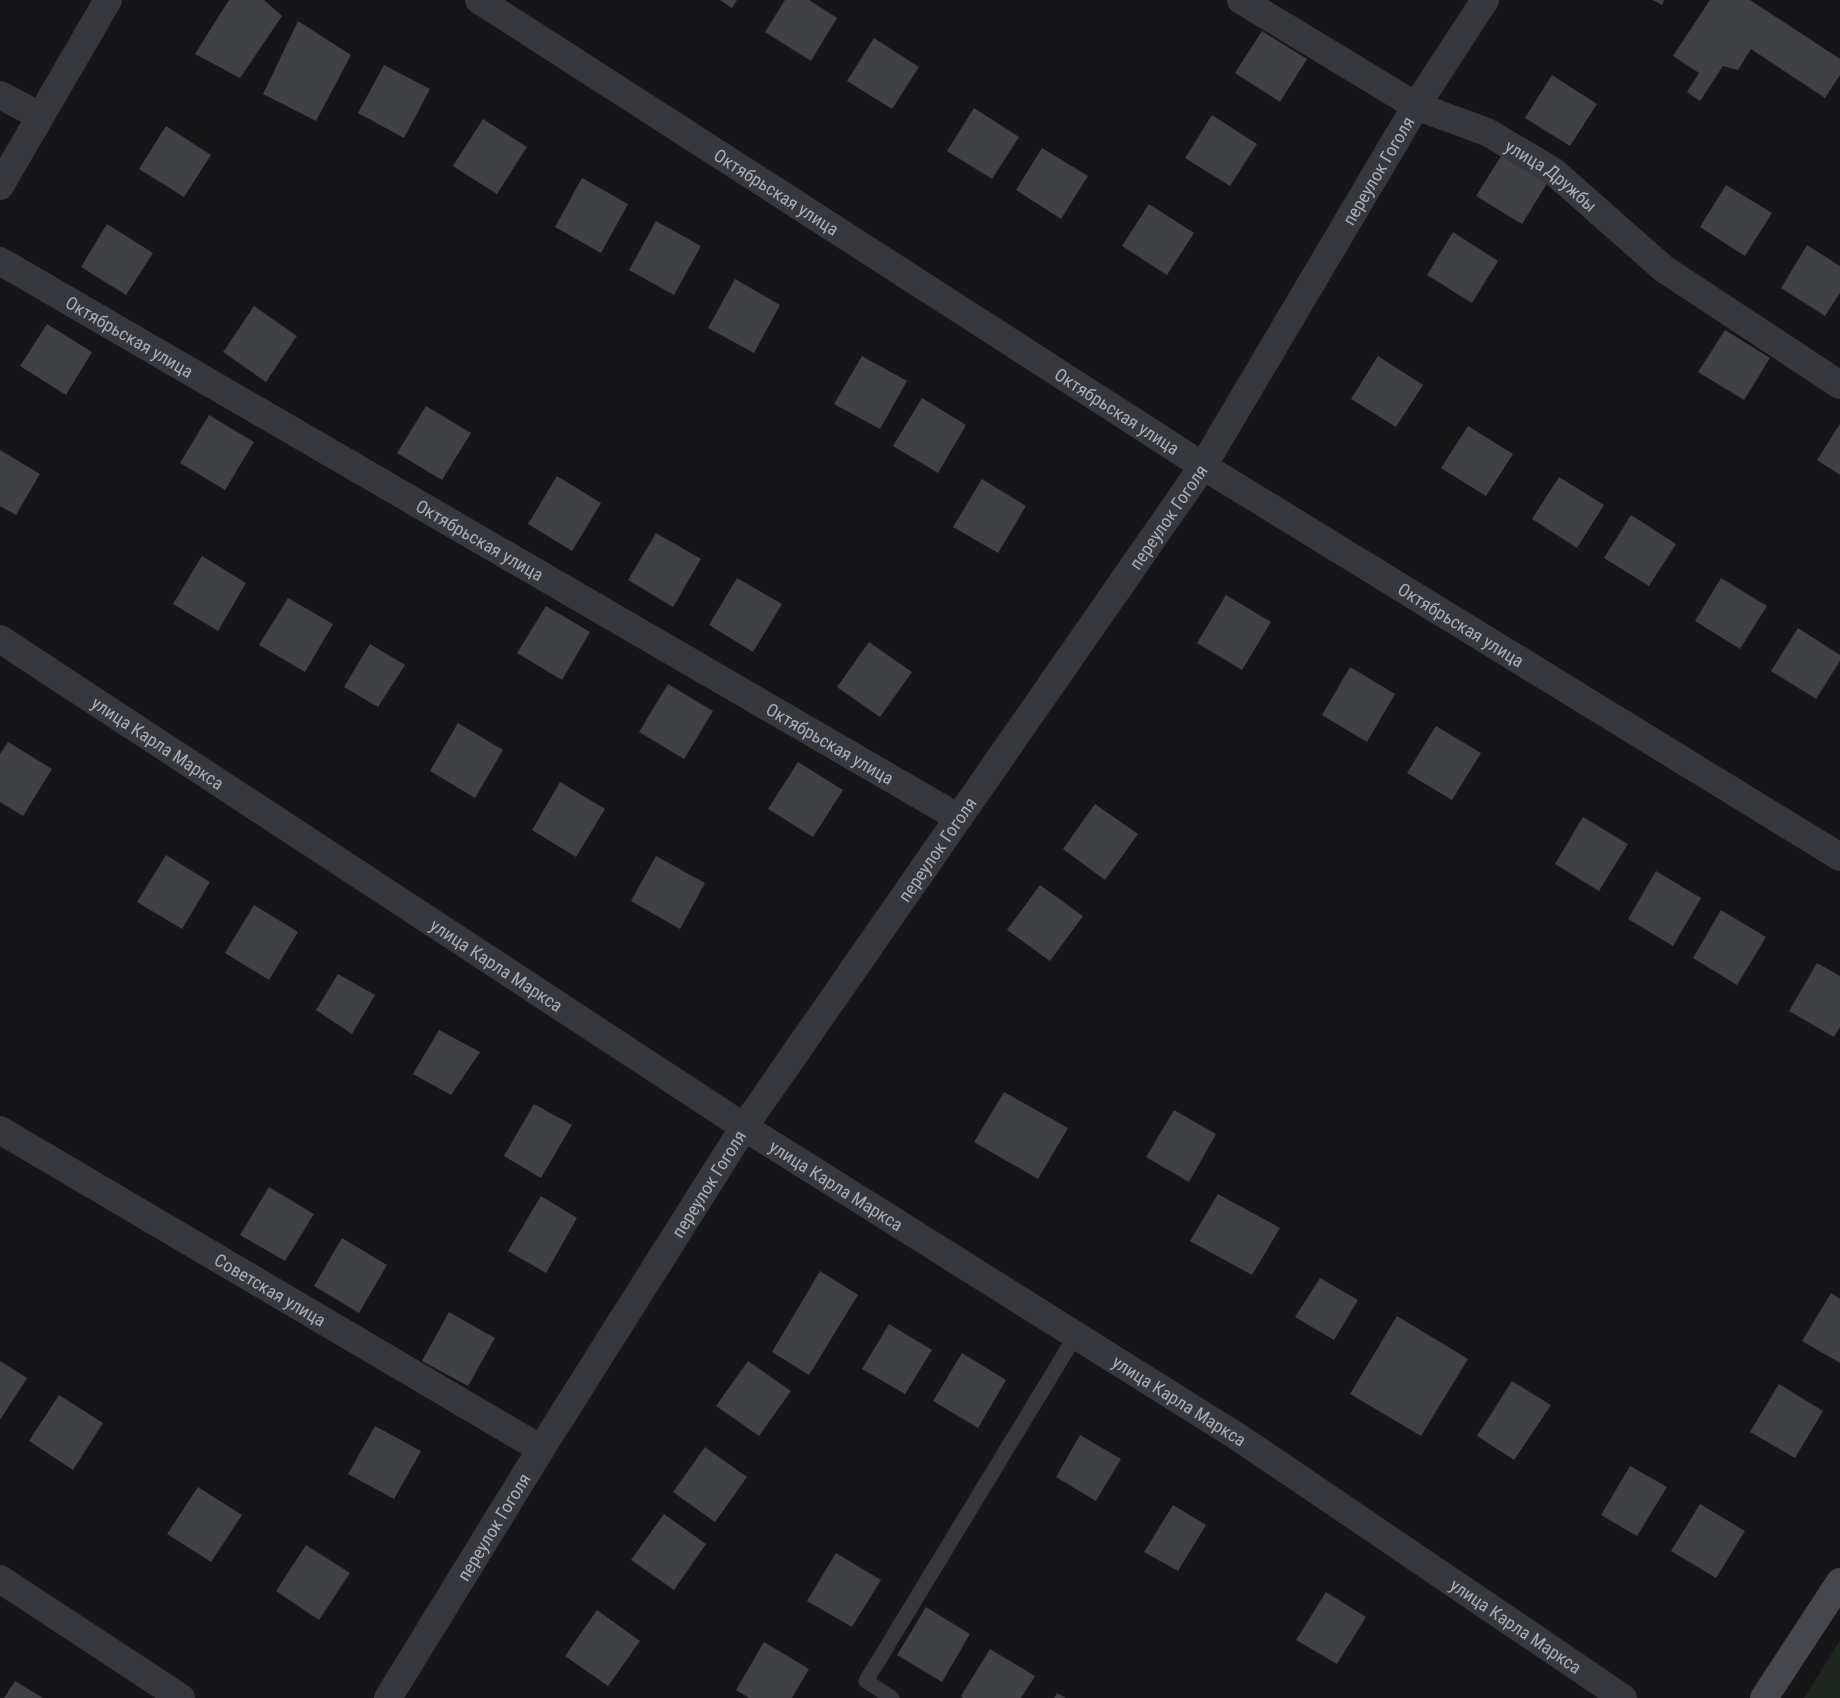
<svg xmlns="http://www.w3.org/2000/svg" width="1840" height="1698" font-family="'Roboto Condensed',sans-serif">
<rect width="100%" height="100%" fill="#161618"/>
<path fill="#1e261f" d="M1840,1640v58h-36z"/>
<path fill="#404145" d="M229,0h35l18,16 -42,62 -45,-24z
M720,0h17l-5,8z
M785,0h24l28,18 -26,43 -46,-29z
M1653,0h11l-2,5z
M1710,0h40l90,59v16l-15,23 -74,-49 -13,21 -15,-4 -23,35 -13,-9 12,-19 -26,-17z
M298,21l53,34 -35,66 -53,-27z
M1262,31l45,28 -27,43 -45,-29z
M874,38l45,29 -27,42 -45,-28z
M384,65l46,24 -26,49 -46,-25z
M1552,75l45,29 -27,42 -45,-28z
M974,108l45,29 -27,42 -45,-28z
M1212,115l45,29 -27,42 -45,-28z
M483,119l44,28 -30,47 -44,-28z
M166,126l45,29 -27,42 -45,-28z
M1042,148l46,28 -27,43 -45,-29z
M1503,153l45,29 -26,42 -46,-28z
M582,178l46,26 -27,49 -46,-26z
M1726,185l46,28 -27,43 -45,-29z
M1149,204l45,29 -27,42 -45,-29z
M656,221l45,25 -27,49 -45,-25z
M107,224l46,29 -27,42 -45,-28z
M1453,232l45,29 -26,42 -45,-28z
M1807,245l33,21v27l-15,23 -44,-28z
M735,279l45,26 -26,48 -46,-25z
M254,306l43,30 -31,46 -43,-30z
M47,324l45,28 -26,43 -46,-29z
M1725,330l45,28 -26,42 -46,-28z
M862,356l45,25 -27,48 -46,-25z
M1378,356l45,29 -27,42 -45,-28z
M922,398l44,27 -28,48 -45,-27z
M426,406l45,27 -29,47 -45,-27z
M209,415l45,27 -29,48 -45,-27z
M1840,424v51l-23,-15z
M1468,426l45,28 -27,42 -45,-28z
M0,450l40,24 -24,41 -16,-9z
M557,476l44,27 -29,48 -44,-27z
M1559,477l45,28 -27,43 -45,-29z
M982,479l44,27 -28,47 -45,-26z
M1631,515l45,29 -27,42 -45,-28z
M656,533l45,26 -28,48 -45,-27z
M202,556l44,27 -28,48 -45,-27z
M737,578l45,26 -29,48 -44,-27z
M1721,578l46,28 -27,43 -45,-28z
M1226,595l45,27 -29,48 -45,-27z
M288,598l45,26 -28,48 -46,-27z
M546,606l44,26 -28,48 -45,-27z
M1798,628l42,27v6l-24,38 -45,-28z
M869,642l43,30 -32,45 -43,-30z
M370,644l35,21 -27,42 -34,-20z
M1350,667l45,27 -28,48 -45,-27z
M668,684l45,27 -29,48 -45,-27z
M458,723l45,27 -28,48 -45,-27z
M1436,726l45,27 -29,47 -45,-27z
M8,742l44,27 -29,47 -23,-14v-48z
M798,762l45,28 -30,47 -45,-28z
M560,782l45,27 -29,48 -44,-27z
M1095,804l43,30 -33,46 -42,-31z
M1583,817l45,27 -29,47 -44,-27z
M166,855l44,27 -28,47 -45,-27z
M656,856l49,27 -25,46 -49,-28z
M1656,871l45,27 -28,48 -45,-27z
M1040,885l43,31 -33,45 -43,-31z
M254,905l44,27 -29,48 -44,-27z
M1721,910l45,27 -29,48 -44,-27z
M1817,963l23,13v51l-6,10 -45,-26z
M338,974l37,21 -23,39 -36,-24z
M439,1030l41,22 -29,43 -38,-21z
M1004,1092l64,36 -30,51 -64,-37z
M534,1104l38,21 -31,53 -37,-22z
M1174,1110l42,24 -27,48 -43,-25z
M269,1187l45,27 -29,47 -45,-26z
M1218,1194l62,34 -28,47 -62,-34z
M541,1196l36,22 -31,55 -38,-22z
M342,1238l45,27 -28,48 -45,-27z
M820,1271l38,24 -49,80 -37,-23z
M1320,1278l38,22 -24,40 -39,-23z
M1831,1293l9,6v64l-38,-22z
M449,1312l46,26 -27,48 -46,-25z
M1397,1316l71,43 -47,77 -71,-42z
M889,1324l43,26 -27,44 -43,-25z
M962,1353l44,27 -28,48 -45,-27z
M0,1361l27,17 -27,42z
M748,1361l43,30 -32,45 -43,-30z
M1512,1381l39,24 -37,55 -37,-24z
M1779,1384l44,27 -28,47 -45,-26z
M59,1395l44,28 -30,47 -44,-29z
M375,1426l46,25 -27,48 -46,-25z
M1080,1435l41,24 -25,42 -40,-24z
M705,1447l42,30 -32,45 -42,-30z
M1630,1466l37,21 -30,49 -36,-21z
M198,1487l44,28 -31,47 -44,-28z
M1700,1504l45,27 -29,47 -45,-27z
M1173,1505l33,20 -28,46 -34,-19z
M664,1514l42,30 -32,46 -43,-30z
M306,1545l44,28 -31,47 -43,-29z
M836,1553l45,27 -29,47 -45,-26z
M1326,1592l40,25 -29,47 -41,-24z
M926,1607l44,27 -28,48 -45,-27z
M597,1610l43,31 -32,45 -43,-30z
M764,1642l45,27 -17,29h-43l-13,-8z
M990,1649l45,27 -14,22h-58l-2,-2z
M15,1681l28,17h-39z
M1057,1693l9,5h-12z"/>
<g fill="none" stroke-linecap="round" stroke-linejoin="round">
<path stroke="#37383d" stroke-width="15" d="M892,1698l-26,-17 210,-346"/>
<g stroke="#37383d" stroke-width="28">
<path id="s1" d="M479,0l724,466 637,391"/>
<path id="s2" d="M1241,0l175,106 71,26 66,39 111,98 176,116"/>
<path d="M0,95l40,21"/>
<path d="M0,186l108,-186"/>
<path id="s3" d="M0,261l959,557"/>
<path id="s4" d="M0,639l744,488 497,312 382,259"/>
<path id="s5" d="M0,1130l541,319"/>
<path d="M0,1579l181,119"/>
<path id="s6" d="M388,1698l153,-249 203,-322 459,-661 213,-360 69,-106"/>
</g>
<path stroke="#45474d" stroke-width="28" d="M1764,1698l76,-116"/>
</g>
<g text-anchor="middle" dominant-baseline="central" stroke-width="4" stroke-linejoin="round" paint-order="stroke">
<g font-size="18" fill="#a8adb8" stroke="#111113">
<text stroke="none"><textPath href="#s6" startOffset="1821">переулок Гоголя</textPath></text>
<text stroke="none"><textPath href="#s2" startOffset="358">улица Дружбы</textPath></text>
<text stroke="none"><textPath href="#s1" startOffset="354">Октябрьская улица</textPath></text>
<text stroke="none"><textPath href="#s3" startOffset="150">Октябрьская улица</textPath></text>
<text stroke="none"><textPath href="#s1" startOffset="759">Октябрьская улица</textPath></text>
<text stroke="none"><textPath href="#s6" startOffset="1416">переулок Гоголя</textPath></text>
<text stroke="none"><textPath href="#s3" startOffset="555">Октябрьская улица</textPath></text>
<text stroke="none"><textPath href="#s1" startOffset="1164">Октябрьская улица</textPath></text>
<text stroke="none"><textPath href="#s4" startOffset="189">улица Карла Маркса</textPath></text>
<text stroke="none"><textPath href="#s3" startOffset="960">Октябрьская улица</textPath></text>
<text stroke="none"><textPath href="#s6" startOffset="1011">переулок Гоголя</textPath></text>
<text stroke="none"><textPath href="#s4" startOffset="594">улица Карла Маркса</textPath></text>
<text stroke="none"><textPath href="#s6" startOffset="606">переулок Гоголя</textPath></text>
<text stroke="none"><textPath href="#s4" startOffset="999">улица Карла Маркса</textPath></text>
<text stroke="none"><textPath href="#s5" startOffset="314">Советская улица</textPath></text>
<text stroke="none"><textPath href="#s4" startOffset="1404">улица Карла Маркса</textPath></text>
<text stroke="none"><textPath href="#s6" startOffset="201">переулок Гоголя</textPath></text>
<text stroke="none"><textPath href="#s4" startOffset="1809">улица Карла Маркса</textPath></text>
</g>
</g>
</svg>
